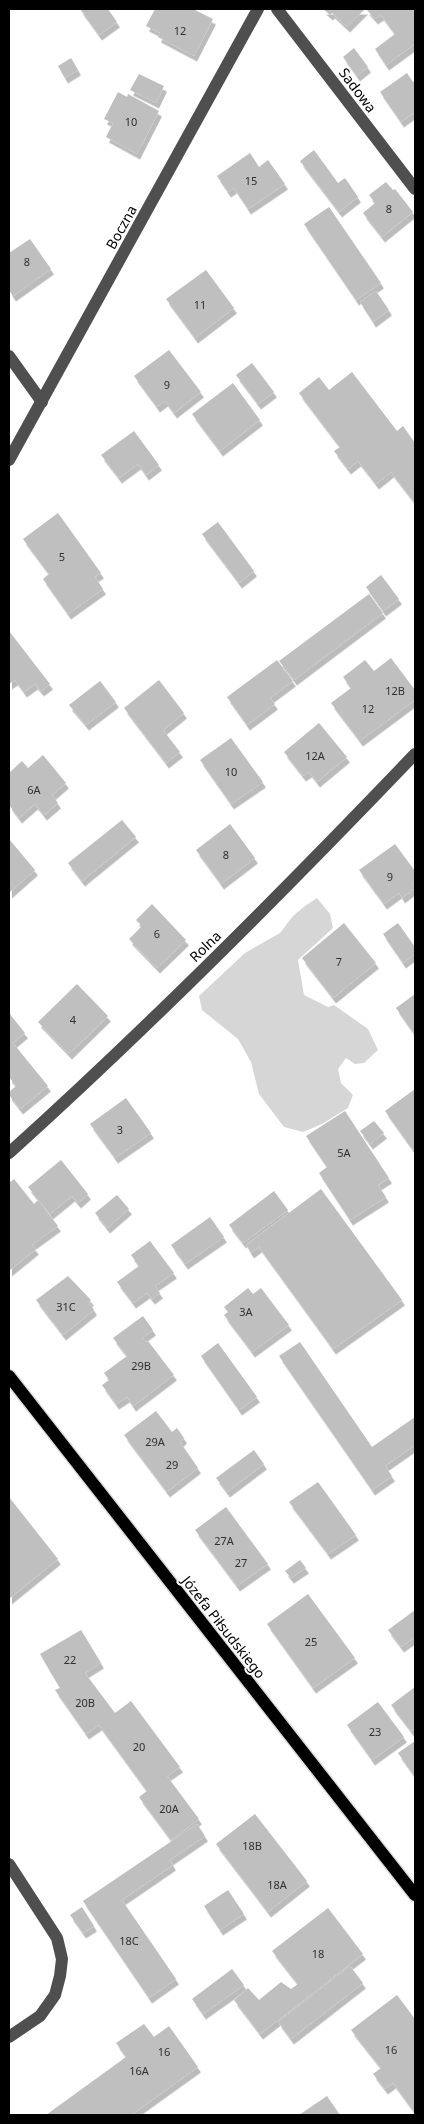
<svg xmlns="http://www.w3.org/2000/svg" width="424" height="2124" font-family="'Noto Sans',sans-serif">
<defs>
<filter id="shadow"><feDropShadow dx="3" dy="5.5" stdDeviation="0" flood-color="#0004"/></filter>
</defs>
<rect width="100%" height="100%" fill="#fff"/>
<path fill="#d6d6d6" d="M317,898l13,16 3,14 -35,32 6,35 24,12 6,-2 34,24 10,21 -14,13 -9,1 -9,-6 -8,11 3,14 12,12 -5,13 -26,16 -19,8 -19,-5 -25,-33 -8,-32 -13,-23 -36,-29 -3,-14 46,-43 35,-20 13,-17 12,-10z"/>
<path fill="#bfbfbf" filter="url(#shadow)" d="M80,9h28l9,13 -18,13z
M155,9h38l20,10 -19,37 -36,-19 2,-4 -14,-7z
M323,9h42l-18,18 -15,-14 -2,2z
M366,9h49v35l-29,21 -11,-16 20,-15 -14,-19 -6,4z
M354,48l14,19 -11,9 -14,-19z
M71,58l7,12 -13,8 -7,-12z
M407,73l6,9 2,-2v32l-14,10 -21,-30z
M139,74l25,12 -8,17 -26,-13z
M118,92l9,5 1,-3 31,17 -22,43 -31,-17 7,-14 -9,-4z
M314,150l24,33 7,-5 13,19 -19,15 -39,-51z
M250,153l9,14 9,-7 17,24 -37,25 -14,-21 -6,4 -11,-16z
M386,182l7,8 2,-1 18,23 -31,25 -19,-24 12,-10 -6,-8z
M329,207l52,76 -25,17 -52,-76z
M30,239l21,30 -38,27 -4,-6v-37z
M206,270l28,38 -39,30 -29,-39z
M376,291l13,19 -16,12 -13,-20z
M169,350l32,42 -27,21 -9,-12 -8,6 -23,-31z
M252,363l22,29 -16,12 -22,-29z
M352,372l45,59 6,-5 12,17v60l-24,-31 -15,12 -18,-23 -10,8 -14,-18 6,-4 -41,-54 20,-16 10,13z
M233,383l27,37 -40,31 -28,-37z
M134,431l25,34 -13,10 -8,-11 -19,14 -18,-23z
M58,513l43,60 -6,4 8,12 -35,25 -25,-35 6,-5 -26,-35z
M218,522l36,49 -15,12 -37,-49z
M381,575l18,24 -16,12 -17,-24z
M369,594l14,19 -89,67 -15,-19z
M9,631l41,53 -9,7 -6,-7 -11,8 -9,-12 -6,4z
M391,658l24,32v10l-55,41 -29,-38 20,-15 -8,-11 22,-17 9,11z
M277,660l16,21 -23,17 5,6 -28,21 -20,-28z
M159,680l25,33 -21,17 17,22 -14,11 -42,-55z
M100,681l16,21 -30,23 -17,-20z
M319,723l28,34 -30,25 -8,-10 -6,4 -19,-24z
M231,738l32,44 -32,22 -31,-44z
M43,755l23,28 -14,12 6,8 -14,12 -9,-11 -16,14 -10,-13v-32l13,-12 6,7z
M122,820l14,17 -54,44 -14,-18z
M230,824l25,34 -34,26 -25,-34z
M9,839l26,31 -26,23z
M395,844l20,27v10l-3,3 3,4 -13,10 -3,-5 -15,11 -25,-34z
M152,904l34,36 -29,28 -28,-29 13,-13 -6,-6z
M344,923l32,40 -43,35 -31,-40z
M398,923l17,24v7l-12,9 -20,-29z
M77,984l31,32 -39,38 -31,-32z
M415,994v41l-19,-27z
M9,1013l16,20 -12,10 35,43 -28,23 -11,-14v-3l7,-6 -7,-9z
M415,1089v59l-2,2 -28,-39z
M126,1098l25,35 -36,25 -25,-34z
M345,1111l44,67 -11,7 8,12 -36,23 -31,-47 8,-6 -21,-31z
M374,1121l10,12 -14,11 -10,-13z
M61,1160l27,34 -10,9 -6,-7 -22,18 -22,-27z
M14,1179l20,25 4,-4 20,26 -26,19 4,4 -27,22v-88z
M321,1189l81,111 -69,49 -74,-102 -8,6 -5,-8z
M274,1191l14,19 -45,33 -14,-18z
M117,1195l12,14 -22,19 -12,-15z
M210,1217l14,20 -39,27 -14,-19z
M150,1241l24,32 -19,13 5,7 -8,6 -5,-6 -14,10 -16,-21 22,-16 -8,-11z
M68,1276l23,24 -2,2 5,8 -31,25 -27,-35z
M248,1288l5,6 8,-6 28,37 -37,27 -28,-37 4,-3 -4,-5z
M143,1316l10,14 -11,8 4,4 2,-1 26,34 -41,31 -6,-9 -11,7 -14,-19 7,-5 -5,-7 23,-17 -14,-18z
M300,1342l72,105 43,-30v28l-30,21 7,10 -20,14 -93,-134z
M218,1343l39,54 -18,13 -38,-54z
M156,1411l16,21 5,-4 7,10 -4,4 18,26 -31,24 -43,-57z
M254,1450l10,14 -37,28 -11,-14z
M318,1482l38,53 -28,19 -39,-52z
M9,1497l49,62 -49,40z
M226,1507l42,57 -31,22 -42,-56z
M300,1560l6,8 -15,10 -6,-7z
M308,1594l47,64 -42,30 -46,-64z
M415,1610v27l-14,10 -13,-17z
M81,1630l20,33 -16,10 30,40 16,-12 49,66 -13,9 32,43 -28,21 -32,-43 8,-6 -48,-66 -13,9 -31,-44 5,-2 -20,-34z
M415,1687v41l-4,3 -20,-26z
M378,1702l26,35 -32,23 -25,-35z
M415,1741v36l-17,-24z
M255,1814l52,67 -39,31 -52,-68z
M197,1824l8,12 -35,24 3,5 -51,35 54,79 -27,19 -66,-97z
M228,1890l16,24 -24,16 -16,-24z
M82,1907l12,19 -11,7 -13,-18z
M328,1908l35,46 -103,80 -26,-34 14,-12 11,12 22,-18 10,7 7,-5 -26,-33z
M350,1966l13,17 -72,56 -13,-17z
M232,1969l12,16 -41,29 -11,-15z
M397,1995l18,24v94l-22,-30 -8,6 -12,-15 8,-6 -30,-38z
M144,2024l10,13 15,-11 29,41 -67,48h-85l80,-58 -10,-14z
M327,2096l13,19h-41z"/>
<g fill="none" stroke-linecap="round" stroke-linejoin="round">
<g stroke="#dbdbdb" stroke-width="15">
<path id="major" d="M9,1376l406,519"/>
</g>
<path stroke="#4f4f4f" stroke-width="12" d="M277,9l138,180
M9,356l33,46
M9,460l249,-451
M9,1153c141,-127 275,-262 406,-399
M9,1864l48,74 5,21 -2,17 -5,19 -15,21 -31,21"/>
<use href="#major" stroke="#000" stroke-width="12"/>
</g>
<g text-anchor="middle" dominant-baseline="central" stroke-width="4" stroke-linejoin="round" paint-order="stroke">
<g font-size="11" fill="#303030">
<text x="180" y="30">12</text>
<text x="131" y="121">10</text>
<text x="251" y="180">15</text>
<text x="389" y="208">8</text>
<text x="27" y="261">8</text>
<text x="200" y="304">11</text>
<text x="167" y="384">9</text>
<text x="62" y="556">5</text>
<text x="395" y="690">12B</text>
<text x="368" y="708">12</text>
<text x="315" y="755">12A</text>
<text x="231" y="771">10</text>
<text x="34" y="789">6A</text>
<text x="226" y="854">8</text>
<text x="390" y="876">9</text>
<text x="157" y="933">6</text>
<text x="339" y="961">7</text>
<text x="73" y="1019">4</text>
<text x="120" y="1129">3</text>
<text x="344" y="1152">5A</text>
<text x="66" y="1306">31C</text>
<text x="246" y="1311">3A</text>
<text x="141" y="1365">29B</text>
<text x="155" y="1441">29A</text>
<text x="172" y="1464">29</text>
<text x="224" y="1540">27A</text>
<text x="241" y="1562">27</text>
<text x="311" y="1641">25</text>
<text x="70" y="1659">22</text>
<text x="85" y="1702">20B</text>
<text x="375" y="1731">23</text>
<text x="139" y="1746">20</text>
<text x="169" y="1808">20A</text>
<text x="252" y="1845">18B</text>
<text x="277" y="1884">18A</text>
<text x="129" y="1940">18C</text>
<text x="318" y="1953">18</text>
<text x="391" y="2049">16</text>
<text x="164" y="2051">16</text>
<text x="139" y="2070">16A</text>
</g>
<g font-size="14" fill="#000" stroke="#fff">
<text transform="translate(358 90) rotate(53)">Sadowa</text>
<text transform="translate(121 227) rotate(-61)">Boczna</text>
<text transform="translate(205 946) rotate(-44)">Rolna</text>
<text transform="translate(224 1627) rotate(52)">Józefa Piłsudskiego</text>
</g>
</g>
<rect width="424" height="2124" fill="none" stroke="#000000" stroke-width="20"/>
</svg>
